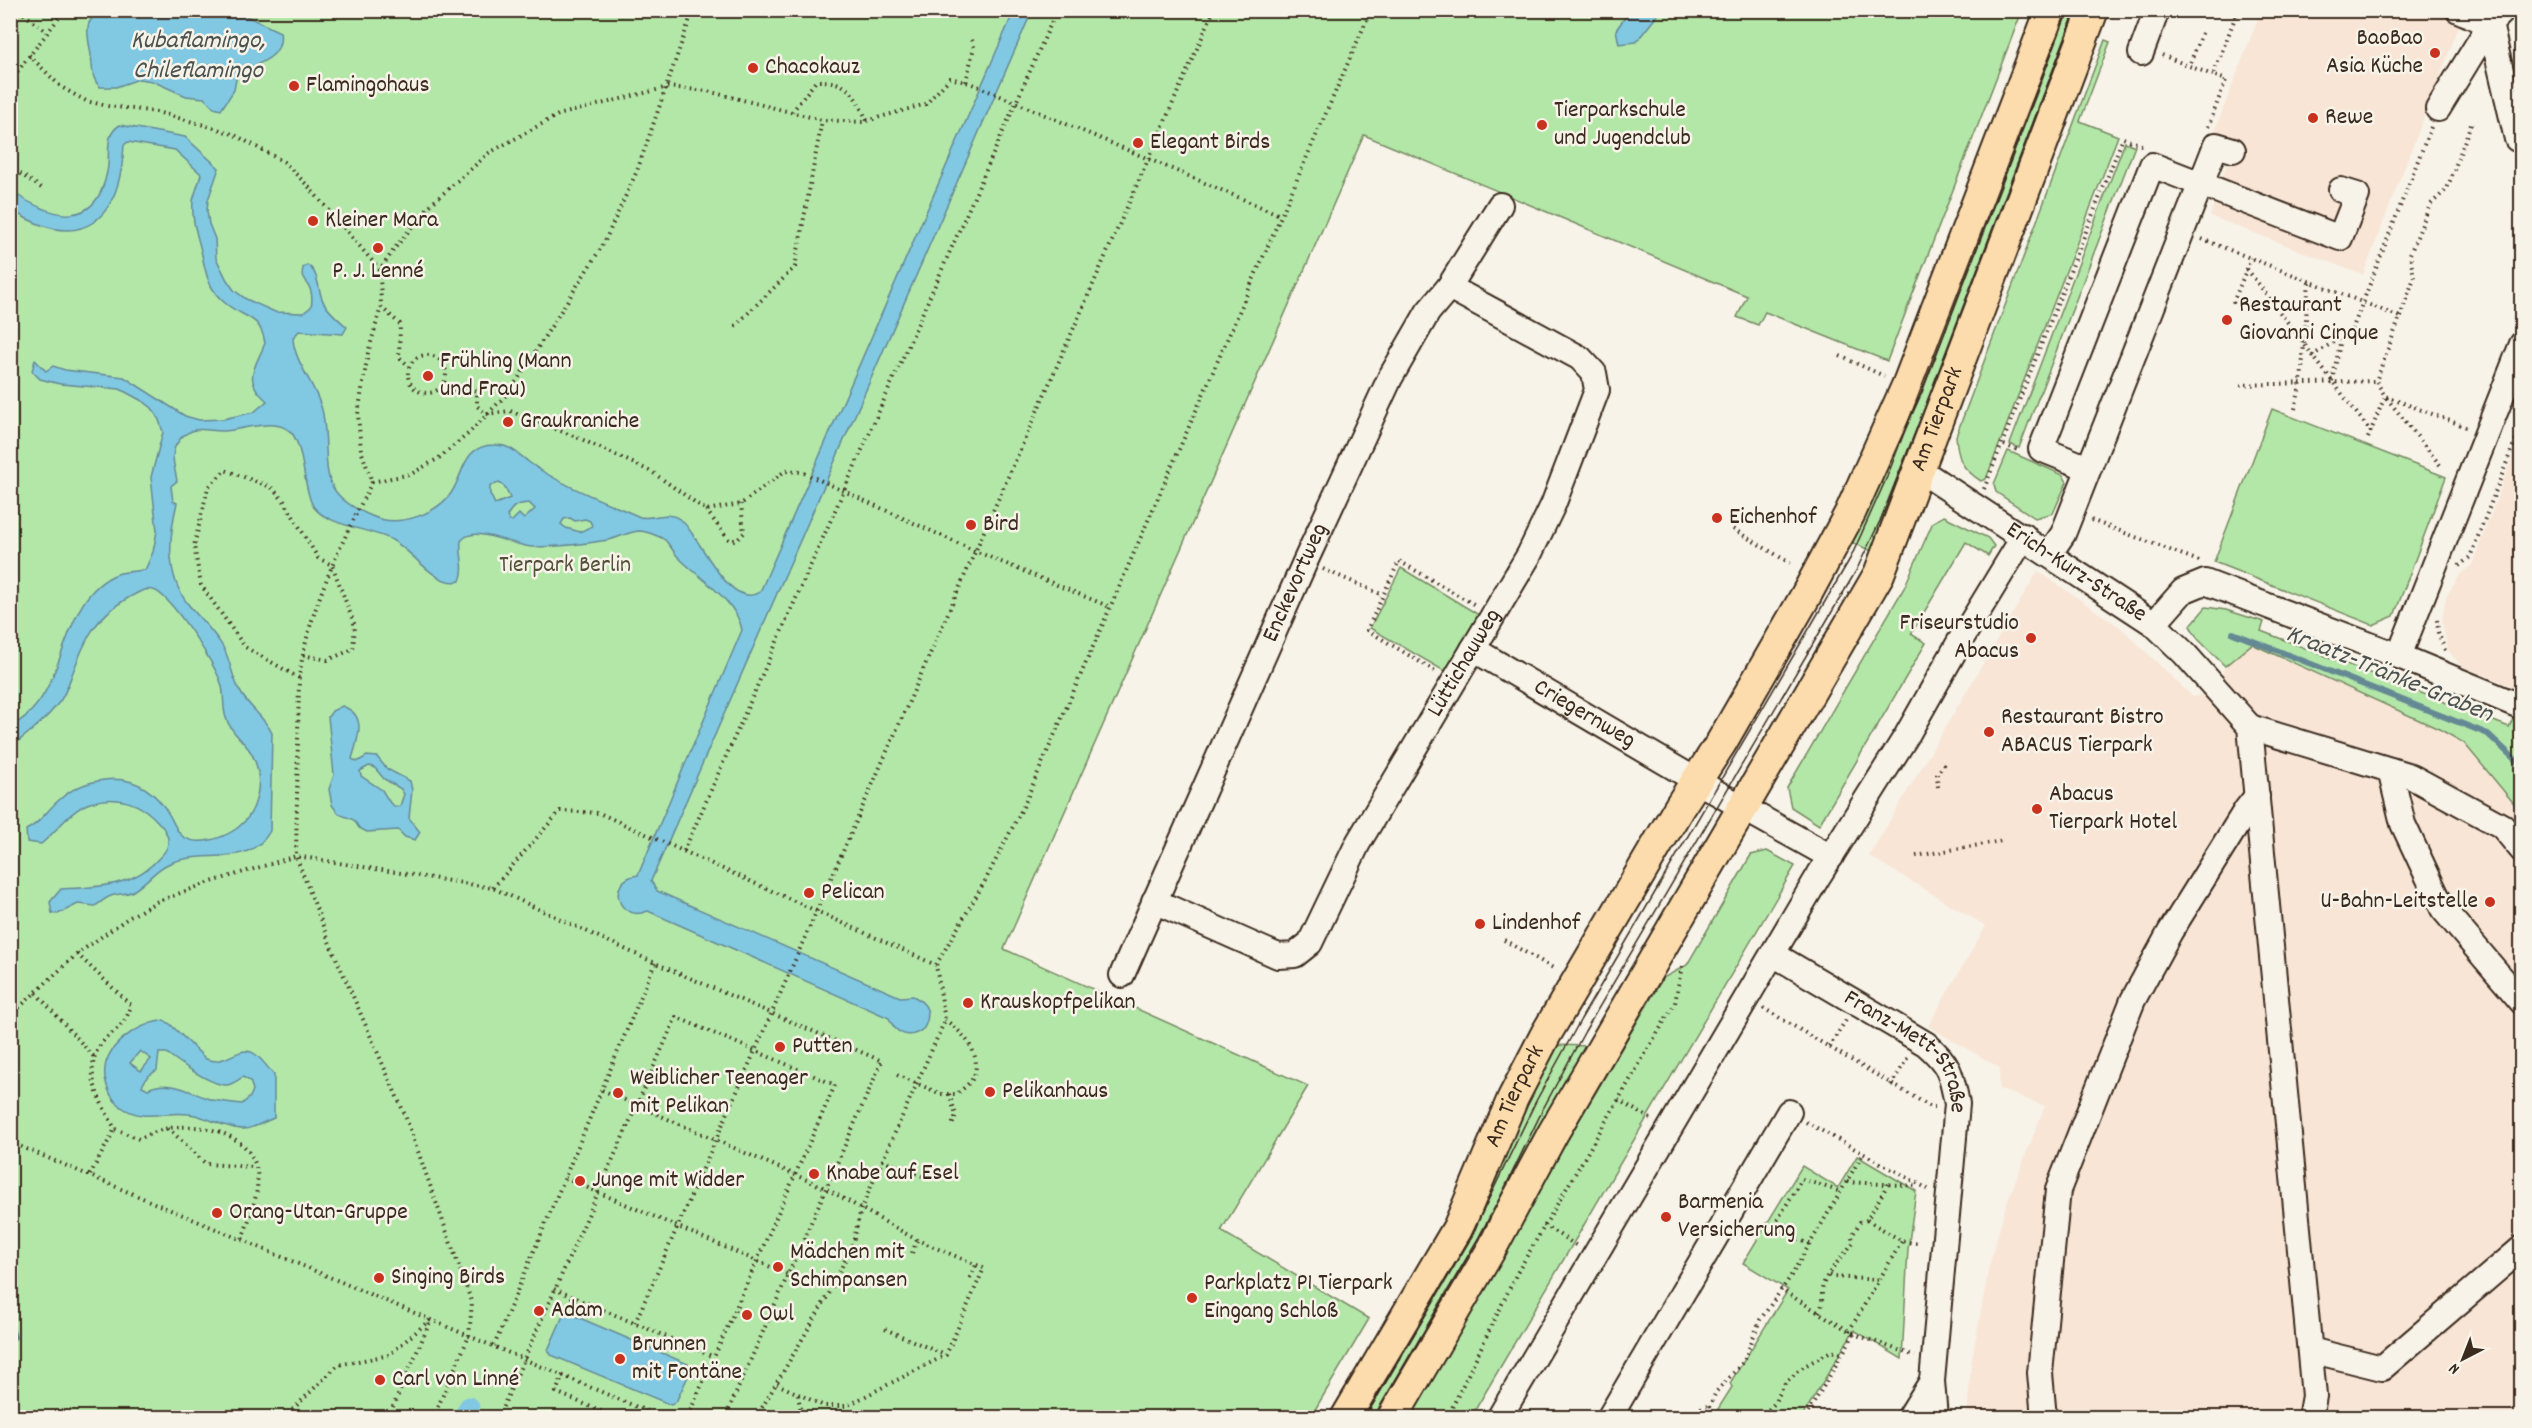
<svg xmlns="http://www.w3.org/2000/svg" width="2532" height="1428" font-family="Dekko,sans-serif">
<rect width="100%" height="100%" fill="#f7f3e8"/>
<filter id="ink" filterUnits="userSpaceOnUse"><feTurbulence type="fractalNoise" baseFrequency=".0167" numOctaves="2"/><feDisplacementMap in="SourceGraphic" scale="12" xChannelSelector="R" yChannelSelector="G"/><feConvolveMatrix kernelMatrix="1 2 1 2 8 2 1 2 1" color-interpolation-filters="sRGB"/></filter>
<g filter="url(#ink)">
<path fill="#f8e5d6" d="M2261,11h204l-102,264 -153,-59 24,-75 -20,-8z
M2521,434v256l-60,-24 -13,-16 -6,-28 4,-25 14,-22 12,-10z
M2038,571l83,57 72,69 7,-2 21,-18 4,-11 27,-22 151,68 61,31 57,69v605h-554l4,-52 18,-98 17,-62 39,-99 -46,-17 1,-21 -72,-42 58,-100 -117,-70z"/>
<path fill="#b3e7a8" stroke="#778863" stroke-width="1.5" d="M10,11h2012l-135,350 -122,-49 -7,13 -21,-8 10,-21 -383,-161 -360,814 304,137 -87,145 148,88 -59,99 -1299,-1z
M2060,11h23l-204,543 -33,-14z
M2105,40l5,2 -30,79 38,15 -132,343 -5,2c-20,-13 -23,-21 -25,-45z
M2125,142l10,4 -116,302 -9,-4z
M2272,409l174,68 -52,139 -21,9 -159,-63z
M2008,451l55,24 4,7 -14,31 -18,5 -39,-26 -2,-8z
M1944,516l44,22 6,8 -6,10 -22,-14 -55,92 15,9 -107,182 -28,-18 -4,-19 117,-200 29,-66z
M1401,568l78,47 -33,57 -76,-44z
M2206,607l20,3 38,12 -3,9 248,96 4,-9 8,5v89l-57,-69 -23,-13 -189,-86 -27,22 -27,-27 -8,-13z
M1767,851l28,15 -324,551 -67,1 259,-440 24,-13 64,-110z
M1549,1045l44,1 -210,371 -26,1z
M1857,1156l59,35 -8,58 -6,110 -48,-29 -52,87h-89l19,-30 -2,-4 58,-93 -45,-27 59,-97 36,22z"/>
<path fill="#81c8e2" stroke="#658994" stroke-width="1.5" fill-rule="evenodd" d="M1630,10l31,1 -25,31 -17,2 -3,-14z
M107,11h73l9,4 24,2 13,-5 18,3 36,17c5,27 -25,32 -43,42l-3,16 -13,20 -7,-2 -10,-10 -18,-2 -34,-15 -13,-2 -23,8h-16c-9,-9 -7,-18 -9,-31 -2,-19 -12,-39 16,-45z
M1014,11h18l-381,870 6,10 243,106 13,-1c14,7 19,17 11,32 -14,13 -29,6 -35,-10l-241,-107c-31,13 -43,-32 -10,-36l104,-245c-5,-29 -43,-52 -63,-72 -5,-5 -9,-13 -14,-18 -6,-4 -19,-9 -26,-9 -11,1 -21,7 -31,9 -24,4 -50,7 -74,7 -21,0 -60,-24 -73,-6 -2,14 5,26 -1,40 -24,7 -47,-30 -68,-41 -20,-11 -66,-14 -79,-34 -11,-18 -8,-67 -26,-77 -17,-10 -45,1 -63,2 -10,1 -23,-4 -32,0 -6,2 -11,6 -14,11 -9,11 -3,26 -1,39l-6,5 2,15 4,2c-8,33 -12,72 11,101 11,14 26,27 35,43 8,14 9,32 18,46 9,15 23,24 31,40l-2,98c-22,39 -68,16 -104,34 -12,6 -21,19 -33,26 -7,4 -15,2 -22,5 -6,2 -11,7 -16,10l-17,-2 -20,10 -6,-1 -2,-11 11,-13c35,-2 72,-2 97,-30 5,-5 9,-9 10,-15 1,-8 -4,-16 -9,-21 -17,-20 -42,-29 -69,-20 -20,7 -33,28 -49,41l-14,-2 -1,-12c15,-7 21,-20 33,-30 12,-11 28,-18 45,-20 30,-4 51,10 66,36 3,6 7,15 11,19 15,13 42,3 55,-6 24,-17 29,-54 14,-78 -8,-12 -19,-18 -24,-33 -4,-11 -1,-24 -5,-35 -5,-18 -52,-90 -68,-93 -10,-2 -17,4 -25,8 -33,19 -42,40 -55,74 -4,10 -7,21 -13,29 -14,19 -31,32 -49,46v-21c60,-29 44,-127 106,-152 8,-3 19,-3 28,-4l8,-18 4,-21 -6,-54 12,-45 -4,-12 -7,-12 -8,-6 -24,-13 -60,-5 -20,-5 -8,-8 3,-11 11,11 7,-5 12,4 59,7 61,39 14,4 24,-1 31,-7 13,-11c-26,-22 -11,-34 -2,-58 -5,-29 -21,-24 -40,-40 -16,-13 -19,-28 -23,-48 -4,-18 -11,-35 -9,-54 2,-9 6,-18 8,-27l-26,-24 -47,-8 -4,3c-4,75 -41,109 -111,66l-2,-2v-18c39,26 84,42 96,-19 4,-17 -4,-37 13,-47l65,12 34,31 -11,32 -1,11 2,13 6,15 1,19 11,22 7,10 12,9 29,13 28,1 8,-6c3,-15 -2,-21 -9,-33l1,-6 4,-3c13,7 10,26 17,38 5,9 15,17 23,24l-4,7 -44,-3 -6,7c1,25 25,49 30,76 9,53 -11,78 51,103 24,10 59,-2 75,-21 15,-18 12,-51 45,-51 16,-1 24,9 36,18 34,24 72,37 110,54 15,3 26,-7 40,2 19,14 48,93 80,73zM499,483l5,3 6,12 -15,6 -5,-10v-8zM529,503l6,6 -11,10 -5,-5 -7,7h-3l-2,-5c6,-11 10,-12 22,-13zM564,519l6,-1 5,3 10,-2 5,2 2,5 -12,6 -14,-4 -5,-4z
M342,706c27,9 15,34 10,53l5,3 10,-6 10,1 10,12 23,12 2,9 -3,28 11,14 -5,8 -10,-3 -7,-7 -31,2 -8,-4 -5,-8 -15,-6 -7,-9 -3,-16 5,-14 -6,-58 4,-6zM369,766l5,1 10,12 17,10 3,5 -4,12 -4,1 -6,-4 -8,-13 -21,-14 -1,-5z
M164,1020l6,4 36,35c19,8 34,-16 49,-5 7,5 13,14 19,21v43c-9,3 -21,11 -30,11 -13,1 -36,-11 -49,-14 -26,-7 -50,10 -75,-9 -9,-7 -13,-17 -15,-28 -4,-32 31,-53 59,-58zM140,1051l11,8 -10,12 -11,-8zM159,1053h8c11,9 44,32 59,32 6,0 12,-5 17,-8l7,4 3,9 -3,7 -8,7c-10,-1 -19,-2 -29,-4 -20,-6 -44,-22 -65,-11l-6,-3 5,-9 10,-7z
M568,1313l120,51 3,6 -15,32 -5,3 -120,-50 -3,-5 15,-34z"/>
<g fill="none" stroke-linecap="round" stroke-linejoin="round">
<path stroke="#658994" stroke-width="6" d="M2233,633l255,101 34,32
M10,1325l4,12 -4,2"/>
<path stroke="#81c8e2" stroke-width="21" d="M464,1418l5,-11"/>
<g stroke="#3b2a1e" stroke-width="28">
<g id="minor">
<path d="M2458,10l32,14 14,-14"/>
<path d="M2141,53l16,-43"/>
<path d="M2438,109l52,-85 27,115"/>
<path d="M2088,468l-47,-19 111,-284 188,73 17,-43 -16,-5"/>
<path id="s1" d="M1918,469l236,155 30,29 66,74 64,669 -4,22"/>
<path d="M2050,553l13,-19 153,-389 17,5"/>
<path d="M2154,624l29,-33 22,-9 194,74 123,51"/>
<path id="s2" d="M1473,649l270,159 88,49"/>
<path d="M2399,656l123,-312"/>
<path d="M2250,727l160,49 92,50 20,24"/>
<path d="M2390,770l13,54 40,85 79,93"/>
<path id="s3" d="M1154,901l124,55 17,-1 15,-12 48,-100 171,-288 24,-50 44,-115 -3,-17 -14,-15 -131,-71"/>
<path id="s4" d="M1773,954l153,90c24,21 25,29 31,60l-25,277 3,37"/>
<path id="s5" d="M1122,975l183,-413 85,-184 38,-66 21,-25 51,-82"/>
<path d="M2310,1350l72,18 140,-120"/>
<path d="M1499,1418l320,-543 88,-140 53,-94 64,-105"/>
<path d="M1609,1418l180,-306"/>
<path d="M1909,1418l23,-37"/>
<path d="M2044,1418l-4,-45 18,-183 75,-190 37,-68 76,-122 11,-14"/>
</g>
</g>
<g stroke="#3b2a1e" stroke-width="34">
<g id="major">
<path id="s6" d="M1346,1418l112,-190 55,-130 33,-64 134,-228 41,-63 84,-146 45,-84 57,-127 144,-376"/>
<path id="s7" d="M1392,1418l101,-173 60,-112 326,-559 214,-564"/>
</g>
</g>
<path stroke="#3b2a1e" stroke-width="4" stroke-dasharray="1.5 4.5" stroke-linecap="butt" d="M19,10l28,22
M2202,33l-13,33 24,9
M29,55l32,32 25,14 22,5 49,6 54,15 22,7 51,28 24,24 72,84
M2162,55l27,11
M10,81l55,-71
M966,82l8,-35 -3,-11
M792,112l24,-31c34,-1 38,14 52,41
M2208,127l18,-47 -13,-5 25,-65
M10,167l33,22
M2202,239l198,78 -24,64 9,15 81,31
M2247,269l124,163
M2233,303l18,-45
M381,307l19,17 -1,33 10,9
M2400,317l14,-39 -4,-24 20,-49 17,-16 25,-68
M735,326l60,-59 27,-147
M408 374a19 19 0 1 1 38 0a19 19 0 1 1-38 0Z
M1840,356l44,20
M2312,356l40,-26 79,-203
M2332,381l9,-42
M2240,385l136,-4
M442,387l9,5 18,-6 8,6v14l9,8 24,-3 71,28 71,33 54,38 35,-6 44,-33 17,1 173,79 135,56
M2295,409l6,-27 8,-101
M2368,438l17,-42 55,69
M2004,445l16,6
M372,482l39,-8 28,-16 29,-24 43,-44 93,-147 33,-72 56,-161
M1984,489l139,-351 21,8
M706,510l23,30h8l7,-7 -3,-29
M2091,520l108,41
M1733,529l57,34
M2459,566l11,-9 52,-134
M1323,569l60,26
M2437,620l1,12 8,21
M1435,671l-68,-41 32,-69 78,45
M299,678l-54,-31 -44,-62 -7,-39 14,-58 17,-18 46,17 13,14 34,57 14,7 23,61 -2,23 -25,11 -26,-5
M1938,787l-1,-13 9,-12
M684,851l373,-841
M1916,856l86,-15
M493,888l67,-77 39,2 337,152
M1504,940l49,28
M77,954l54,51c-7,27 -23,25 -33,44 -15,27 5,57 17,80l24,10c13,-6 26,-12 40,-12 29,-2 69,8 77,40 6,23 -7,51 -14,73
M36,993l59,65
M1763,1008l168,99h4
M10,1016l67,-62 51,-36 28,-16 49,-18 91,-28 197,32 162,75 227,98 -157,357
M1829,1047l17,-27
M897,1075l44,19h16c5,-5 14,-11 17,-18 8,-23 -11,-44 -29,-56
M1891,1085l17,-28
M602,1090l223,98 92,52 67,28 -38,87 -100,51h-22l-47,-22
M949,1094l7,21 -5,13
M1618,1100l33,19
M1806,1122l122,67
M168,1128l38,36 49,3
M10,1142l653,276
M882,1160l46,18 1,-4
M90,1175l25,-46
M565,1178l222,96
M1847,1182l71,4
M1867,1220l35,21 15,2
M1544,1225l33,21
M1810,1244l-34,-13 -1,-7 27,-45 39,13
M912,1253l5,-13
M1829,1275l5,2 46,3
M970,1278l6,-13
M554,1289l160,68
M1780,1289l74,45
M1819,1312c6,-9 1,-18 4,-27 6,-17 21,-28 30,-43l-1,-6 8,-14 7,-2 21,-36
M635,1323l579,-1313
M885,1329l60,26
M1849,1331l53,-90
M494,1346l161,-383
M563,1375l-7,17 61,26
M798,1395l4,23
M1449,1412l10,6
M284,1418l54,-53 51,-10 42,-36
M388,1418l42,-96
M433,1418l36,-82 3,-33 -67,-188 -75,-171 -34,-88 3,-178c9,-68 42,-134 73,-196l-11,-32 -3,-36 10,-61 13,-46 -1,-37 15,-22 34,-42 60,-53 69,-38 110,-28 39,4 115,29 41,2 63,-18 24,-26 20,5 310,132
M498,1418l178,-401 159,68 -148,333
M596,1418l3,-8
M643,1418l3,-8
M756,1418l74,-126 23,-49 8,-34 84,-189 -9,-55 49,-84 38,-74 348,-797
M1447,1418l70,-145 158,-270 7,-38
M1672,1418l35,-12
M1704,1418l12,-26 28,-31 16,-41 29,-41 74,-125
M1760,1418l14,-14 11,-21 18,-16 28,-16 11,3
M1805,1418l49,-84 61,22"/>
<use href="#minor" stroke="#f7f3e8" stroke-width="24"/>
<use href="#major" stroke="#fcdcac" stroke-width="30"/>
<path stroke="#3b2a1e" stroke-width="1.5" d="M1363,1418l107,-180 66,-137 45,-82 270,-462 36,-80 180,-467
M1374,1418l106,-179 64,-132 41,-76 271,-460 24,-50 66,-167 131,-344"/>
</g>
</g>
<g fill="#c8321e" stroke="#f7f3e8" stroke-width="2">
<circle cx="2435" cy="53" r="6"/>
<circle cx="753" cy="68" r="6"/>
<circle cx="294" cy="86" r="6"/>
<circle cx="2313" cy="118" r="6"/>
<circle cx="1542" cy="125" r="6"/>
<circle cx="1138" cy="143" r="6"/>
<circle cx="313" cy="221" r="6"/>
<circle cx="378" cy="248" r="6"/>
<circle cx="2227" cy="320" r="6"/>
<circle cx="428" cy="376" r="6"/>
<circle cx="508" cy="422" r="6"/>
<circle cx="1717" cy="518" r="6"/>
<circle cx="971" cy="525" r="6"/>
<circle cx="2031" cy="638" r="6"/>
<circle cx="1989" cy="732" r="6"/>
<circle cx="2037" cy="809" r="6"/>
<circle cx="809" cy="893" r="6"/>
<circle cx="2490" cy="902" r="6"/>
<circle cx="1480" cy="924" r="6"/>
<circle cx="968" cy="1003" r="6"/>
<circle cx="780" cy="1047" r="6"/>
<circle cx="990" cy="1092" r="6"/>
<circle cx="618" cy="1093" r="6"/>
<circle cx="814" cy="1174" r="6"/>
<circle cx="580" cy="1181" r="6"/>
<circle cx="217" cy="1213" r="6"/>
<circle cx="1666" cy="1217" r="6"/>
<circle cx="778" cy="1267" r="6"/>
<circle cx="379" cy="1278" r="6"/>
<circle cx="1192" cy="1298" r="6"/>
<circle cx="539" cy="1311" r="6"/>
<circle cx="747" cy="1315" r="6"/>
<circle cx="620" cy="1359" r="6"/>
<circle cx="380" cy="1380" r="6"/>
</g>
<g text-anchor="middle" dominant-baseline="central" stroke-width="5" stroke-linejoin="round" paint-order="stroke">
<g font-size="24" fill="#3b2a1e" stroke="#f7f3e8" text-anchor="start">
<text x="2423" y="39" text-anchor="end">BaoBao<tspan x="2423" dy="28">Asia Küche</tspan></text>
<text x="765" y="68">Chacokauz</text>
<text x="306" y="86">Flamingohaus</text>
<text x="1554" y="111">Tierparkschule<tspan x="1554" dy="28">und Jugendclub</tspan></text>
<text x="2325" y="118">Rewe</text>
<text x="1150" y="143">Elegant Birds</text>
<text x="325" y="221">Kleiner Mara</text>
<text x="378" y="272" text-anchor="middle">P. J. Lenné</text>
<text x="2239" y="306">Restaurant<tspan x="2239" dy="28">Giovanni Cinque</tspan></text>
<text x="440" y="362">Frühling (Mann<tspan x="440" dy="28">und Frau)</tspan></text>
<text x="520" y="422">Graukraniche</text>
<text x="1729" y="518">Eichenhof</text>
<text x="983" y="525">Bird</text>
<text x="2019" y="624" text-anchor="end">Friseurstudio<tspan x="2019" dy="28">Abacus</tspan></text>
<text x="2001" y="718">Restaurant Bistro<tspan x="2001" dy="28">ABACUS Tierpark</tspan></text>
<text x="2049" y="795">Abacus<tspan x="2049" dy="28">Tierpark Hotel</tspan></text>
<text x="821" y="893">Pelican</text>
<text x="2478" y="902" text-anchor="end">U-Bahn-Leitstelle</text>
<text x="1492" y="924">Lindenhof</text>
<text x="980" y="1003">Krauskopfpelikan</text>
<text x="792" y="1047">Putten</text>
<text x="630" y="1079">Weiblicher Teenager<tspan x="630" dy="28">mit Pelikan</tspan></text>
<text x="1002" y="1092">Pelikanhaus</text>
<text x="826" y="1174">Knabe auf Esel</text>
<text x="592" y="1181">Junge mit Widder</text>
<text x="1678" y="1203">Barmenia<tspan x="1678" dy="28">Versicherung</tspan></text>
<text x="229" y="1213">Orang-Utan-Gruppe</text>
<text x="790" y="1253">Mädchen mit<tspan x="790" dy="28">Schimpansen</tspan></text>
<text x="391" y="1278">Singing Birds</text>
<text x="1204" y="1284">Parkplatz P1 Tierpark<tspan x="1204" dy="28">Eingang Schloß</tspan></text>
<text x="551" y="1311">Adam</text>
<text x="759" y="1315">Owl</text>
<text x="632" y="1345">Brunnen<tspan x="632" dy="28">mit Fontäne</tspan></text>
<text x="392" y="1380">Carl von Linné</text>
</g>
<g font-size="24" fill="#3b2a1e" stroke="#f7f3e8">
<text stroke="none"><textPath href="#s7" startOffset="1140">Am Tierpark</textPath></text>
<text stroke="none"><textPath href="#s1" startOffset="189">Erich-Kurz-Straße</textPath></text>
<text stroke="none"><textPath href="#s5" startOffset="429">Enckevortweg</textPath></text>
<text stroke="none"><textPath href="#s3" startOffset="492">Lüttichauweg</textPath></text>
<text stroke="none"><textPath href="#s2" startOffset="129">Criegernweg</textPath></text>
<text stroke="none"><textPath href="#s4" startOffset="170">Franz-Mett-Straße</textPath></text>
<text stroke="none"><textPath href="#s6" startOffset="364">Am Tierpark</textPath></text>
</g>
<g font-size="24" fill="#53503a" stroke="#f7f3e8">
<text x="565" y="566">Tierpark Berlin</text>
</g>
<g font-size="26" font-style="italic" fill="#4c524f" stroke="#f7f3e8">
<text x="198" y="41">Kubaflamingo,<tspan x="198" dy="30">Chileflamingo</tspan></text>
<text transform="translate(2389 675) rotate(22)">Kraatz-Tränke-Graben</text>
</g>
</g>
<rect width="2532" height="1428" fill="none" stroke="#f7f3e8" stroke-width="36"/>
<rect x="18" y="18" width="2496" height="1392" fill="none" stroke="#3b2a1e" stroke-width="2" filter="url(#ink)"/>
<g transform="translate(2463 1359) rotate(222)" stroke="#f7f3e8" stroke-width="4.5" paint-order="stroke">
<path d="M0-4.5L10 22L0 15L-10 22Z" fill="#3b2a1e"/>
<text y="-9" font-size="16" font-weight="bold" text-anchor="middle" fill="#3b2a1e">N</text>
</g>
</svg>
